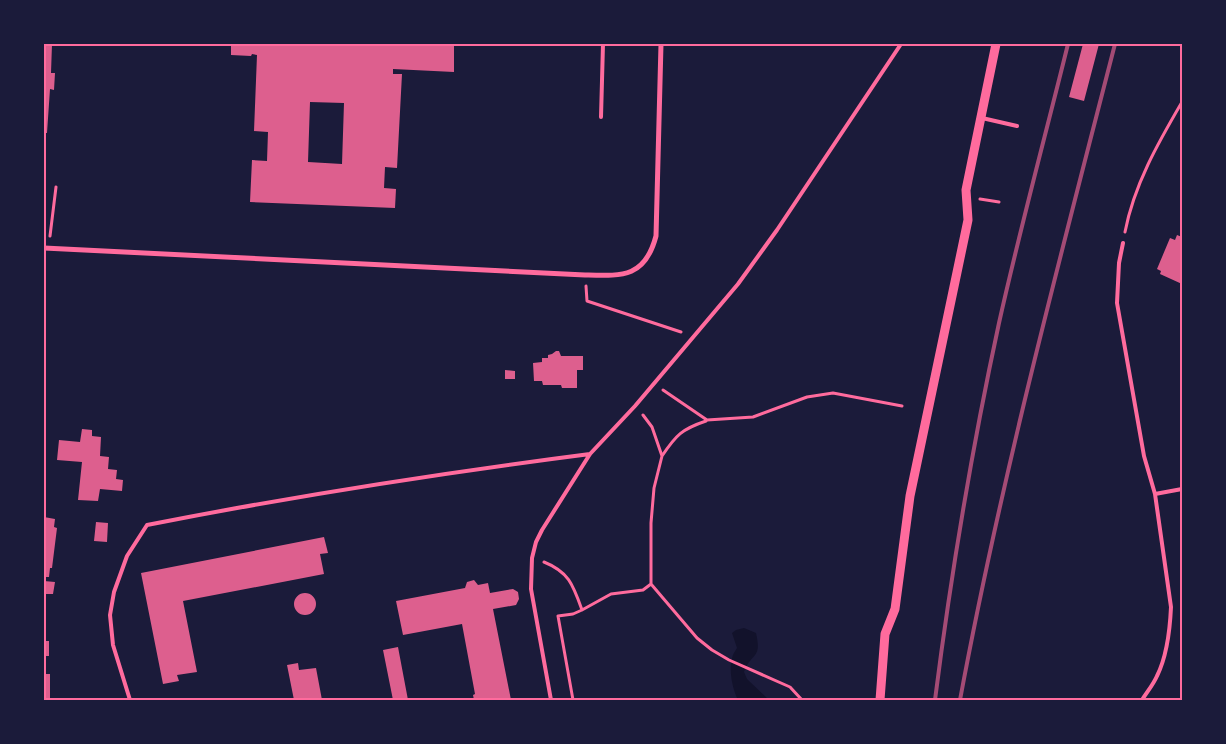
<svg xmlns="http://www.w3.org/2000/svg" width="1226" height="744" font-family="'Varela Round',sans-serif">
<rect width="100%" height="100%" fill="#1b1b3a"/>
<path fill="#12122b" d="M744,628l12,5c6,27 -4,18 -12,39l3,7 22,21h-31c-6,-12 -10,-32 -5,-45 1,-3 3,-5 4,-7l-5,-15 4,-3z"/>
<path fill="#dd5f8e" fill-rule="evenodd" d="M44,44h8l-1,29h4l-1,17 -4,-1 -3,44h-3z
M231,44h223v28l-61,-3v5h9l-5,94 -12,-1 -1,21 12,1 -1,19 -145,-6 2,-42 15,1 1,-29 -14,-1 3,-76 -5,-1 -1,2 -20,-1zM310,102l34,1 -2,61 -34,-2z
M1083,44h16l-15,57 -15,-4z
M1177,235l5,2v47l-22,-10 1,-3 -4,-2 13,-31 5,2z
M556,351h3l2,5h22v14h-6v18h-15l-1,-3h-18l-1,-4h-8l-1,-18 9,-1v-4h6v-3l4,-1z
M505,370l10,1v8h-10z
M82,429l10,1v6l9,1 -1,19 9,1 -1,12 9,1 -1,9 7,1 -1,11 -22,-2 -2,12 -20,-1 4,-38 -25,-2 2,-20 21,2z
M44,517l11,2 -1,8 3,1 -5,40h-2l-1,9h-5z
M96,522l12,1 -1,19 -13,-1z
M324,537l4,16 -8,1 4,20 -141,27 14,71 -20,3 2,6 -16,3 -22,-111z
M474,580l4,5 10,-2 2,10 23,-4 5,3 1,7 -3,6 -23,4 18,91h-37l-1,-5 2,-1 -13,-70 -59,11 -7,-34 69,-13 2,-6z
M44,581l11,1 -2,12h-9z
M294 604a11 11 0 1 1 22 0a11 11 0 1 1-22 0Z
M44,641h5v15h-5z
M398,647l10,53h-15l-10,-50z
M298,663l1,7 17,-2 6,32h-28l-7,-35z
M44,674h6v26h-6z"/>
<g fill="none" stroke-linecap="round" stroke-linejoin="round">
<path stroke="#ff6b9d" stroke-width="3" d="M980,199l19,3
M1125,232c9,-47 33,-89 57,-130
M50,236l6,-49
M586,286l1,15 94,31
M663,390l44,30 46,-3 54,-20 26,-4 69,13
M643,415l9,12 10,29 -8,32 -3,35v61l46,54 15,12 17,10 61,27 12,13
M662,456c14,-21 20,-27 44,-35
M544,562c25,10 29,23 38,48l29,-16 32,-4 8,-6
M573,700l-15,-84 15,-2 9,-4"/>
<path stroke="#ff6b9d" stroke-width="4" d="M601,117l2,-73
M982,118l35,8
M1123,243l-4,20 -2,40 27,153 11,38 16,113c-1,22 -4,49 -14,69 -4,9 -10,16 -15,24
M1155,494l27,-5
M130,700l-17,-55 -3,-30 4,-23 13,-36 20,-31c147,-29 295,-52 443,-71
M551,700l-20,-111 1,-31 4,-16 6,-12 48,-76 45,-48 103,-122 39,-54 124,-186"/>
<path stroke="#ff6b9d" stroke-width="5" d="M44,248l541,27c37,1 60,3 71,-39l5,-192"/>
<path stroke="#ff6b9d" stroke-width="9" d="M880,700l5,-66 10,-25 15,-113 58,-276 -2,-30 30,-146"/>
<path stroke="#a44b75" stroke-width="4" d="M935,700c16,-126 37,-252 64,-377 21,-94 46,-186 69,-279
M960,700c41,-221 99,-438 155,-656"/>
</g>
<rect width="1226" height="744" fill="none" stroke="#1b1b3a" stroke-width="90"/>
<rect x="45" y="45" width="1136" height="654" fill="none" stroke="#ff6b9d" stroke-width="2"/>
</svg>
